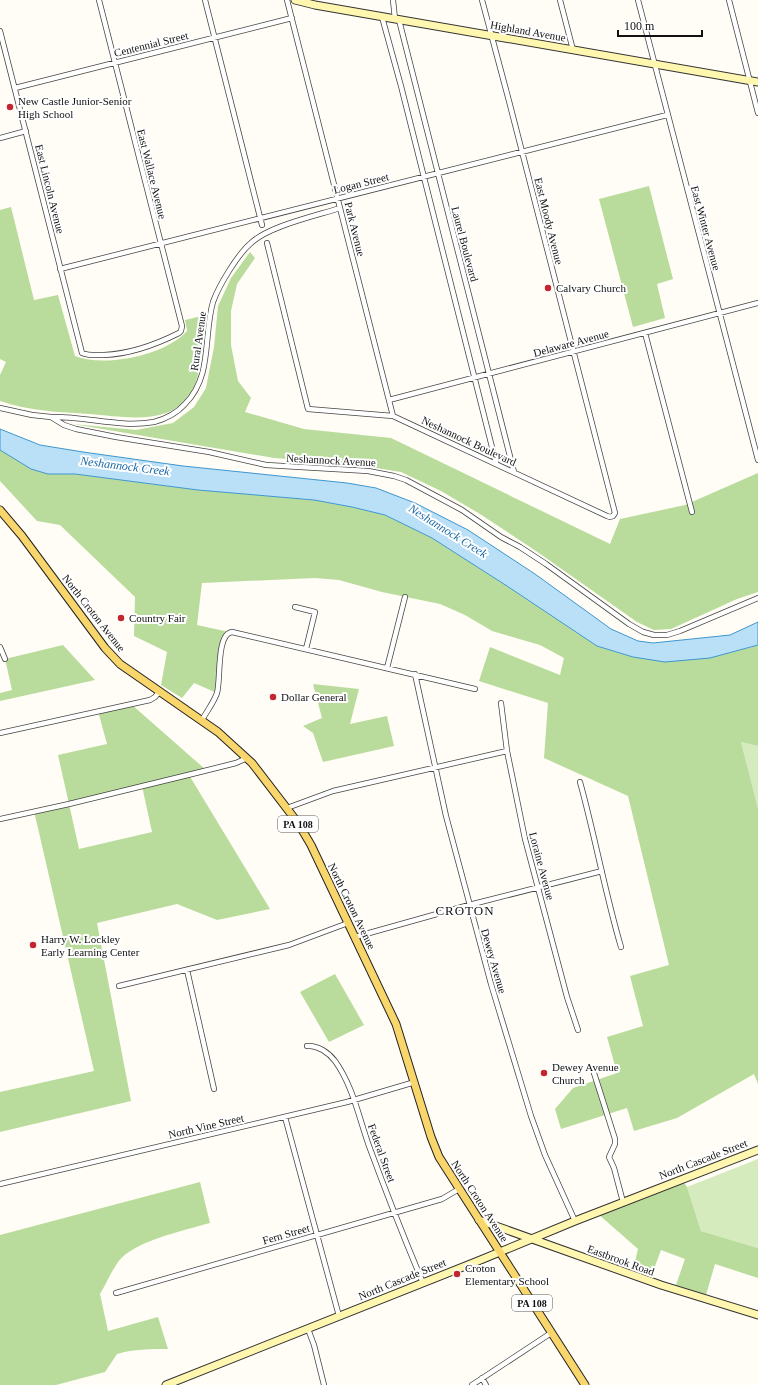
<svg xmlns="http://www.w3.org/2000/svg" width="758" height="1385" font-family="'Times New Roman',serif">
<rect width="100%" height="100%" fill="#fffdf5"/>
<path fill="#d5ebbd" d="M741,742l17,4v62z
M758,1159v89l-57,-17 -14,-44z"/>
<path fill="#b9dc9c" fill-rule="evenodd" d="M649,186l24,93 -16,5 8,34 -32,9 -34,-128z
M11,207l23,93 24,-5 17,61c30,12 91,-1 112,-25l-2,-11 21,-5c-2,18 -4,60 -14,75 -6,9 -15,20 -26,23 -22,8 -53,3 -76,1 -30,-2 -62,-3 -90,-13v-26l6,-13 -6,-3v-149z
M250,252l5,6 -18,26 -6,27v34l7,36 13,17 -6,14 59,17 87,9 219,106 10,-25 65,-14 73,-32v119l-21,7 -66,30 -17,1 -17,-8 -101,-71 -56,-37 -39,-23 -40,-19 -55,-9 -72,-5 -201,-34 63,6 37,-7 21,-16 12,-19 8,-41 4,-41 13,-28z
M0,450l48,24h27l123,16 116,10 38,7 33,8 47,23 75,48 90,60 36,11 116,-9 9,-3v101l-17,-4 17,66v276l-4,-10 -77,44 -43,13 -7,-23 -66,21 -6,-20 18,-21 44,-15 -10,-36 36,-11 -13,-50 39,-11 -41,-169 -84,-38 4,-55 -69,-22 11,-34 70,28 4,-17 -24,-13 -48,-14 -27,-16 -25,-11 -58,-12 -43,-12 -24,-2 -113,5 -5,42 32,7 -4,5 -8,56 -23,-10 -12,15 -21,-13 6,-33 -33,-16 1,-39 -75,-72 -23,-4 -37,-40z
M63,645l32,35 -95,21v-8l12,-3 -7,-31z
M313,684l46,5 -9,35 37,-8 7,30 -71,16 -10,-29 -10,-7 19,-8z
M131,704l75,66 -17,5 81,134 -53,11 -40,-16 -80,19 34,178 -131,31v-40l94,-21 -60,-260 35,-7 -11,-49 49,-11 -9,-33zM142,786l10,46 -73,17 -10,-45z
M335,974l29,51 -35,17 -29,-50z
M682,1179l5,8 14,44 57,17v30l-43,-14 -9,31 -30,-10 9,-26 -24,-9 -10,27 -18,-7 5,-21 -41,-36z
M200,1182l10,41c-24,7 -77,18 -92,39 -7,10 -12,22 -18,32l8,37 50,-14 10,32c-18,0 -34,0 -51,5l-12,18 -49,13h-56v-150z"/>
<path fill="#b9e0f7" stroke="#3f96cf" d="M0,429l40,16 43,7 100,14 164,17 29,5 39,15 53,27 67,44 76,55 27,12 15,2 77,-8 28,-13v23l-48,13 -45,4 -32,-5 -36,-11 -90,-60 -75,-48 -47,-23 -33,-8 -38,-7 -116,-10 -123,-16h-27l-17,-5 -31,-19z"/>
<g fill="none" stroke-linecap="round" stroke-linejoin="round">
<g stroke="#444" stroke-width="6">
<path id="street" d="M205,0l57,225
M287,0l106,416
M393,0l2,19
M560,0l13,50
M638,0l120,460
M729,0l29,113
M382,17l19,69 95,377
M399,20l115,452
M0,31l82,322c7,3 14,2 22,2 27,-1 51,-10 75,-22l2,-2 1,-5 -83,-326
M15,88l277,-70
M0,138l26,-7
M267,243l41,166 85,7 214,100 3,1 3,-1 2,-3 -106,-412 -27,-101
M60,269l607,-154
M645,333l47,179
M389,400l369,-97
M0,408l32,7 19,2 13,8 12,4 40,8 93,15 57,13 102,6 26,5 12,4 56,30 39,27 19,10 26,17 83,60 14,8 11,3h13l13,-4 78,-33
M51,417c34,-1 69,11 103,5 11,-3 23,-9 31,-18 28,-28 18,-68 28,-102 6,-17 25,-48 38,-59 18,-17 64,-27 89,-35
M295,607l20,5 -9,37
M0,647l5,12
M387,668l18,-71
M415,674l31,142 45,168 40,132 14,39 30,66
M501,703l6,48 18,88 42,158 11,33
M202,720c5,-9 12,-18 15,-27 4,-13 -1,-59 15,-61l243,57
M0,733l150,-33 5,-3 5,-6
M580,782c15,54 25,111 41,165
M287,808l46,-17 174,-40
M0,819l69,-15 127,-31 40,-10 11,-5
M355,937l114,-32 133,-34
M187,970l27,119
M119,986l170,-41 59,-22
M307,1046c11,-1 22,7 28,15 18,25 24,57 34,85 17,46 35,92 54,137
M594,1073l21,66v5l-6,13 5,11 9,34
M285,1117l54,199
M0,1184l347,-82 68,-20
M116,1293l326,-94 17,-10
M308,1329l6,16 10,40
M482,1378l4,7
M472,1385l79,-52"/>
</g>
<g stroke="#333" stroke-width="9">
<path id="secondary" d="M295,0l20,5 443,77
M479,1220l182,65 97,30
M166,1385l312,-124 97,-40 183,-71"/>
</g>
<g stroke="#222" stroke-width="9">
<path id="primary" d="M0,510l22,26 83,112 15,16 98,68 34,31 46,60 13,22 85,179 35,113 8,20 146,228"/>
</g>
<use href="#street" stroke="#fff" stroke-width="4.5"/>
<use href="#secondary" stroke="#fff6b0" stroke-width="7"/>
<use href="#primary" stroke="#f9d66b" stroke-width="7"/>
</g>
<g fill="#c4262e" stroke="#fff" stroke-width="1.5">
<circle cx="10" cy="107" r="4"/>
<circle cx="548" cy="288" r="4"/>
<circle cx="121" cy="618" r="4"/>
<circle cx="273" cy="697" r="4"/>
<circle cx="33" cy="945" r="4"/>
<circle cx="544" cy="1073" r="4"/>
<circle cx="457" cy="1274" r="4"/>
</g>
<g text-anchor="middle" dominant-baseline="central" stroke-width="4" stroke-linejoin="round" paint-order="stroke">
<g fill="#fff" stroke="#585858" stroke-width="1">
<rect x="278" y="816" width="40" height="16" rx="3"/>
<rect x="512" y="1295" width="40" height="16" rx="3"/>
</g>
<g font-size="10" font-weight="bold" fill="#111">
<text x="298" y="824">PA 108</text>
<text x="532" y="1303">PA 108</text>
</g>
<g font-size="11" fill="#111" stroke="#fff">
<text transform="translate(528 31) rotate(10)">Highland Avenue</text>
<text transform="translate(151 44) rotate(-14)">Centennial Street</text>
<text transform="translate(152 174) rotate(76)">East Wallace Avenue</text>
<text transform="translate(361 183) rotate(-14)">Logan Street</text>
<text transform="translate(50 189) rotate(76)">East Lincoln Avenue</text>
<text transform="translate(549 221) rotate(76)">East Moody Avenue</text>
<text transform="translate(706 228) rotate(75)">East Winter Avenue</text>
<text transform="translate(355 229) rotate(76)">Park Avenue</text>
<text transform="translate(465 244) rotate(75)">Laurel Boulevard</text>
<text transform="translate(198 341) rotate(-82)">Rural Avenue</text>
<text transform="translate(571 343) rotate(-15)">Delaware Avenue</text>
<text transform="translate(469 441) rotate(25)">Neshannock Boulevard</text>
<text transform="translate(331 460) rotate(3)">Neshannock Avenue</text>
<text transform="translate(94 613) rotate(52)">North Croton Avenue</text>
<text transform="translate(542 866) rotate(75)">Loraine Avenue</text>
<text transform="translate(352 906) rotate(64)">North Croton Avenue</text>
<text transform="translate(494 961) rotate(74)">Dewey Avenue</text>
<text transform="translate(206 1126) rotate(-13)">North Vine Street</text>
<text transform="translate(382 1153) rotate(70)">Federal Street</text>
<text transform="translate(703 1159) rotate(-21)">North Cascade Street</text>
<text transform="translate(480 1201) rotate(57)">North Croton Avenue</text>
<text transform="translate(286 1234) rotate(-16)">Fern Street</text>
<text transform="translate(621 1260) rotate(20)">Eastbrook Road</text>
<text transform="translate(402 1279) rotate(-22)">North Cascade Street</text>
</g>
<g font-size="11" fill="#111" stroke="#fff" text-anchor="start">
<text x="18" y="101">New Castle Junior-Senior<tspan x="18" dy="13">High School</tspan></text>
<text x="556" y="288">Calvary Church</text>
<text x="129" y="618">Country Fair</text>
<text x="281" y="697">Dollar General</text>
<text x="41" y="939">Harry W. Lockley<tspan x="41" dy="13">Early Learning Center</tspan></text>
<text x="552" y="1067">Dewey Avenue<tspan x="552" dy="13">Church</tspan></text>
<text x="465" y="1268">Croton<tspan x="465" dy="13">Elementary School</tspan></text>
</g>
<g font-size="12" font-style="italic" fill="#1768a6" stroke="#fff">
<text transform="translate(125 466) rotate(7)">Neshannock Creek</text>
<text transform="translate(448 531) rotate(32)">Neshannock Creek</text>
</g>
<g font-size="13" letter-spacing="1" fill="#111" stroke="#fff">
<text x="465" y="910">CROTON</text>
</g>
</g>
<path d="M618 30v6h84v-6" fill="none" stroke="#111111" stroke-width="2"/>
<text x="624" y="30" font-size="12" fill="#111111" stroke="#ffffff" stroke-width="3" paint-order="stroke">100 m</text>
</svg>
